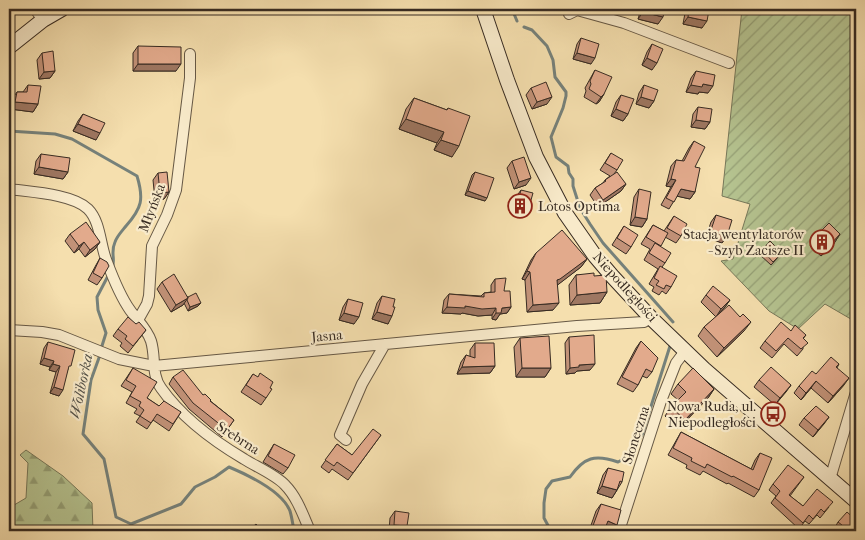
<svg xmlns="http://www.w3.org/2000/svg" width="865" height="540" font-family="'IM FELL French Canon',serif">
<defs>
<pattern id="forest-firs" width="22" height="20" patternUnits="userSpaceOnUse" patternTransform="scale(1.25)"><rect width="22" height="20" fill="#b5c390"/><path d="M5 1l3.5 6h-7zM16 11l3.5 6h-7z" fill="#949f75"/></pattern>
<pattern id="garden-furrows" width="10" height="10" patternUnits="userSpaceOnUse" patternTransform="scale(1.25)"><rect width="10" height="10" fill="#b5c390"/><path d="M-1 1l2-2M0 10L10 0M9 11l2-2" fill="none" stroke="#949f75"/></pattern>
</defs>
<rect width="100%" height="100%" fill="#f5dfae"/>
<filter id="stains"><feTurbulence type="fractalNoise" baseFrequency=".004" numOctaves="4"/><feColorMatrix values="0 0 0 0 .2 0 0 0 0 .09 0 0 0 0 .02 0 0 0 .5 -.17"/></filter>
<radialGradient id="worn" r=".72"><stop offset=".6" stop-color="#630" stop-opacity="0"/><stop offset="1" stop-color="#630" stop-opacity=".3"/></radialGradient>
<path fill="url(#forest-firs)" stroke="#767759" d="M26,450l37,26 29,27 1,28h-84v-23l17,-10 2,-35 -8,-8z"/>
<path fill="url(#garden-furrows)" stroke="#767759" d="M742,9h114v313l-31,-18 -27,25 -29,-18 -48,-50 12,-2 17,-55 -28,-8z"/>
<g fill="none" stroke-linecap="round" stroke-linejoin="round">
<path stroke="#76817a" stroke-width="3" d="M512,9l5,12
M524,27l8,3 15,16 6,14 2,17 11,15v4l-3,12 -12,29 5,20 12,9 1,7 4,6v7l7,22 10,16 13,19 70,79
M9,131l46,3 17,5 65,37c7,23 5,32 -11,50 -4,5 -9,10 -11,16 -5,11 1,17 -3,27
M101,349l5,-16 -8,-23 -1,-13 12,-23
M100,355l-9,25 -8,54 21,25 12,58 15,7 50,-20 14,-17 20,-10 14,-10c19,8 53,24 61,44 2,7 3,14 4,20
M551,531l-7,-13v-15l2,-14 6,-8 18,-4c14,-20 25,-23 48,-15l11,-6 13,-21 28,-89"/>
<g stroke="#665845" stroke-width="12">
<path id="street" d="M35,9l8,11
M569,14l8,-4 47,13 105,40
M9,189c21,3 64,5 79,20 13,13 12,37 19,53 6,16 13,34 23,48 7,10 17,19 21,31 5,16 0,33 10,47 21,30 51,52 83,71 11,7 32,16 41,26 12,12 18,30 25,46
M138,320l9,-16 2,-8 3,-50 15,-31 9,-25 14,-112v-24
M9,330l33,2 17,3 60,24 35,7 423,-40 67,-4 7,-4
M346,440l-6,-5 22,-51 23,-40
M830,479l26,-87
M619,531l42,-130 15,-38 9,-12"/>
</g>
<g stroke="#372b22" stroke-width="16">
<path id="secondary" d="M483,9l24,71 29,77 29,56 30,43 17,20 39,42 53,51 152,132
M9,47l34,-27 19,-11"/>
</g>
<use href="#street" stroke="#f8eaca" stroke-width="10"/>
<use href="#secondary" stroke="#f8eaca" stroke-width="14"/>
</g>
<path fill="#c29278" stroke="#372b22" d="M641,9h24l-7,15 -20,-5z
M688,9h17l-3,19 -19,-4 2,-11z
M581,38l10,26 -18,-5 4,-15z
M652,44v26l-10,-5 5,-13z
M138,46l38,25h-43v-18z
M42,53l13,18 -5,7 -11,1 -2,-19z
M595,70l9,24 -5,8 -3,2 -12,-7 2,-6 -1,-3z
M696,71l12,22 -9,-1 -1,2 -12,-2 5,-14z
M28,85l10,19 -5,8 -23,-3 2,-10 5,-7h6z
M644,85l10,16 -5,7 -13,-4 3,-11z
M531,88l16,16 -15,5 -6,-14z
M621,95l7,19 -5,7 -12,-5 5,-14z
M414,98l33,12 1,-2 4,49 -18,-7 3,-7 -38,-14 7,-20z
M698,107l12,15 -5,7 -14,-2 2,-13z
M83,114l13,26 -23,-9 5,-10z
M694,141l1,26v25l-5,7 -13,-3 -8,13 -8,-4 10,-18 -5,-1 5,-20 5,-6 6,1 7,-13z
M611,153l6,17 -3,4 12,10 -5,7 -23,16 -8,-12 5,-7 8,-5 2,-3 5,-4 -10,-6z
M41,154l27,18 -5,7 -29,-5 2,-13z
M512,161l14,24 -12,4 -7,-21z
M475,172l10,29 -20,-6 7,-20z
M158,173l11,19 -5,7 -9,1 -2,-20z
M639,189l8,30 -5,8 -12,-2 4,-28z
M521,190l3,24 -12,-3 4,-14z
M716,215l11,21 -5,7 -16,-6 5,-15z
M674,216l7,20 -5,7 -11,-6 -5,9 5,17 -3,4 9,20 -5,7 -4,-3 -3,4 -7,-4 2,-4 -5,-3 9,-15 -14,-9 6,-11 -9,-5 12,-19 11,6z
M624,226l7,21 -5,7 -14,-9z
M70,234l30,8 -5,7 -10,8 -6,-8 -5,4 -9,-12z
M840,234l-7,11 -12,11 -11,-10 7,-11z
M762,250l20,3 -11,12 -12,-11z
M536,253l51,6 -6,8 -24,18 -4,25 -26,2 -2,-32 -3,-1 9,-19z
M100,258l2,20 -5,7 -9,-5 8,-15z
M576,275l18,1 13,16 -7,11 -30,2 -1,-20z
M495,279l9,12 7,16 -4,6 -7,1 -4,6 -4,-1v-4l-14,1 -16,-3 -1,1 -19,-1 2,-13 5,-6 32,2 3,-3 7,-1v-7z
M162,282l26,15 10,9 -10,5 -4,-8 -1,2 -12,7 -14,-23z
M706,295l24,5 -5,7 -8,9 27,15 -27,26 -19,-21 6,-9 12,-10 -15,-15z
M382,296l11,11 -5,17 -16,-5 5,-16z
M348,299l6,25 -15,-4 4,-13z
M136,324l10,6 -18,23 -8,-7 2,-3 -9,-7 5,-7z
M791,331l15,4 -3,4v10l-6,7 -13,-12 -12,14 -12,-10 5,-7z
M569,337l21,33 -13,1 -2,2 -9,1 -1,-31z
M520,338l31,30 -6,9h-29l-2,-30z
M641,341l11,31 -5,6 -5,-2 -4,9 -5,7 -16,-8 19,-36z
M48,342l20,27 -9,27 -9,-3 6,-21 -7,-2 1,-3 -10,-3 4,-16z
M475,343l20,23 -5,7 -33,1 4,-12 5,-7 4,2v-7z
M839,364l-2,4 7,17 -16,18 -17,-15 -10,12 -7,-7 5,-7 17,-12z
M133,368l14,30 12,8 22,6 -12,19 -16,-11 -6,9 -11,-7 4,-6 -6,-3 3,-4 -11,-6 6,-11 -11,-6z
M253,374l17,14 -4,10 -5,7 -20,-13z
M173,377l30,18 31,25 -12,17 -33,-28 -20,-25z
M759,380l32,5 -16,20 -21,-18z
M678,384l36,5 -6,9 -30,31 -13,-13 6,-9 7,-7 -7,-6z
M829,417l-16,20 -14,-12 5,-7z
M681,432l70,37 4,-9 5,-7 -1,37 -5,7 -26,-14 -1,1 -24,-13 -3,4 -14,-7 1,-3 -19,-10 9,-16z
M381,435l-33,45 -16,-11 -3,4 -8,-6 16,-23 15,11z
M274,444l14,24 -5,6 -20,-12z
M608,468l14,14 -10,16 -15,-5 6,-18z
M804,477l-14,19 13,10 26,1 -9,11 -3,-3 -8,9 -4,-3 -6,8 -28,-26 5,-7 -7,-6 4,-6z
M601,504l16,21 -5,6 -7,-2 -1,2h-15l7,-20z
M395,511l9,20h-15l1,-13z
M856,520l-19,11 -3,-2 4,-7z"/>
<path fill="#9e7762" stroke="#372b22" d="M603,9h14l-2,3z
M643,12l20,5 -5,7 -20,-5z
M688,17l19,4 -5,7 -19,-4z
M577,53l18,5 -4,6 -18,-5z
M647,58l10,5 -5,7 -10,-5z
M138,64h43l-5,7h-43z
M55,71l-5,7 -11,1 5,-7z
M703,84l10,2 -5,7 -9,-1 -1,2 -12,-2 5,-7z
M604,94l-5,8 -3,2 5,-7z
M552,97l-5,7 -15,5 5,-7z
M641,97l13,4 -5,7 -13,-4z
M15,102l23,2 -5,8 -23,-3z
M616,109l12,5 -5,7 -12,-5z
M406,119l38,13 -7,11 -38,-14z
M696,120l14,2 -5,7 -14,-2z
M78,124l22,9 -4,7 -23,-9z
M441,140l18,6 -7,11 -18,-7z
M39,167l29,5 -5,7 -29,-5z
M531,178l-5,7 -12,4 5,-7z
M671,179l5,1 -5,7 -5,-1z
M626,184l-5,7 -23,16 5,-7z
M681,189l14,3 -5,7 -14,-3z
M468,191l19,7 -2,3 -20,-6z
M169,192l-5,7 -9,1 5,-7z
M517,204l12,3 -5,7 -12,-3z
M635,217l12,2 -5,8 -12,-2z
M711,230l16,6 -5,7 -16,-6z
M840,234l-7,11 -12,11 8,-10z
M84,242l-5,7 -5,4 5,-7z
M100,242l-5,7 -10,8 5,-7z
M587,259l-6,8 -26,20 2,-7z
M527,271l3,1 -5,8 -3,-1z
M607,292l-7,11 -30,2 7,-10z
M188,298l-5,7 -12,7 5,-7z
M730,300l-5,7 -9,10 5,-8z
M201,303l-3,3 -10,5 2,-4z
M559,303l-6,7 -26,2 6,-7z
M465,306l31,2 -4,7 -14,1 -16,-3 -1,1 -19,-1 5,-6z
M511,307l-4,6 -7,1 -4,6 -4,-1 4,-6 6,-5z
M377,312l15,4 -4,8 -16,-5z
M344,313l15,4 -5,7 -15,-4z
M751,322l-7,9 -27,26 7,-9z
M44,358l10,3 -4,6 -10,-3z
M53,364l7,2 -4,6 -7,-2z
M595,364l-5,6 -13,1 -2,2 -9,1 4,-6 9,-3z
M495,366l-5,7 -33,1 5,-7z
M522,368h29l-6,9h-29z
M849,378l-5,7 -16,18 5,-7z
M816,381l-5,7 -10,12 5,-7z
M791,385l-5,7 -11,13 5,-7z
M54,387l9,3 -4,6 -9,-3z
M714,389l-6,9 -30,31 7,-9z
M829,417l-5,7 -11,13 5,-7z
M602,486l15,4 -5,8 -15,-5z
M608,521l9,4 -5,6 -9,-3z
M394,525l13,1 -3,5h-15z"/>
<path fill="#e2aa8c" stroke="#372b22" d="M644,9h21l-2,8 -20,-5z
M689,9h16l4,1 -2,11 -19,-4z
M581,38l18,6 -4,14 -18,-5z
M652,44l11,5 -6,14 -10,-5z
M138,46l43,1v17h-43z
M53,51l2,20 -11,1 -2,-19z
M595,70l17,7 -8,17 -3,3 -12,-8 2,-5 -1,-3z
M696,71l19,4 -2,11 -10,-2 -1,3 -11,-2z
M546,82l6,15 -15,5 -6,-14z
M28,85l13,1 -3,18 -23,-2 2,-10h10z
M644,85l14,5 -4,11 -13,-4z
M621,95l13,4 -6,15 -12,-5z
M414,98l33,12 1,-2 22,8 -11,30 -18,-6 3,-8 -38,-13z
M698,107l14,2 -2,13 -14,-2z
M83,114l22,9 -5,10 -22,-9z
M694,141l11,6 -10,20 5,1 -5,24 -14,-3 -7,13 -8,-4 10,-18 -5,-1 5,-19 8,1z
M611,153l12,7 -6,10 -12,-7z
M41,154l29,4 -2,14 -29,-5z
M524,157l7,21 -12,4 -7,-21z
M167,172l2,20 -9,1 -2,-20z
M475,172l19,6 -7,20 -19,-7z
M617,172l9,12 -23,16 -8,-12 11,-7 -1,-1z
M639,189l12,3 -4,27 -12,-2z
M521,190l12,3 -4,14 -12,-3z
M716,215l16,5 -5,16 -16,-6z
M674,216l13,8 -6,12 -14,-8z
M86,222l14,20 -10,8 -6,-8 -5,4 -9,-12z
M829,223l11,11 -11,12 -12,-11z
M653,225l15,8 -7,13 -15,-9z
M624,226l14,9 -7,12 -14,-9z
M562,230l25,29 -27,20 -3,1 2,23 -26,2 -3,-33 -3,-1 9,-18z
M770,241l12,12 -9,9 -11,-12z
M655,243l16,10 -6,10 -16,-10z
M100,258l7,4 2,4 -7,12 -9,-5z
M660,266l17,10 -6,11 -5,-2 -2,4 -8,-4 3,-4 -5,-3z
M594,273v3l12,-1 1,17 -30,3 -1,-20z
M174,274l14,24 -12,7 -14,-23z
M506,278l-2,13h6l1,16 -9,1 -1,5h-5v-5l-14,1 -17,-3v2l-18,-1 2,-13 35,3v-4l11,-1v-13z
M713,286l17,14 -9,9 -15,-14z
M196,293l5,10 -11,4 -3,-7 1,-2v-1z
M382,296l13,3 -2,8h2l-3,9 -15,-4z
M348,299l15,4 -4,14 -15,-4z
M729,305l11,12 3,-3 8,8 -27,26 -20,-21z
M128,317l8,7 3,-2 7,8 -13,16 -8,-7 2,-3 -9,-7z
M781,322l10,9 4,-6 11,10 -3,3 5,5 -7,6 -13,-11 -12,13 -11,-10z
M594,335l1,29 -16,1v2l-9,1 -1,-31z
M549,336l2,32h-29l-2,-30z
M641,341l17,17 -6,14 -6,-3 -8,16 -16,-8z
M48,342l27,8 -4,16h-2l-6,24 -9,-3 6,-21 -7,-2 1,-3 -10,-3z
M475,343h19l1,23 -33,1 4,-12 9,3z
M831,357l8,7 -3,3 13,11 -16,18 -17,-15 -10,12 -7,-7 13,-15 4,3z
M771,367l20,18 -11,13 -21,-18z
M133,368l24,14 -10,16 12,8 5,-5 17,11 -8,12 -16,-10 -6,9 -11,-7 4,-6 -5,-4 2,-4 -11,-6 6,-10 -10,-6z
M693,368l21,21 -29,31 -14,-13 15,-15 -8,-8z
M183,370l20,25 2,-1 6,6 -1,1 24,19 -7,10 -34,-27 -20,-26z
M260,373l13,9 -3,6 2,1 -6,9 -20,-13 7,-11 5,3z
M816,406l13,11 -11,13 -14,-12z
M373,429l8,6 -28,38 -16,-11 -3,4 -9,-6 12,-16 15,11z
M681,432l72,38 7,-17 12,5 -13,32 -26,-14 -1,1 -25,-13 -2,4 -14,-7 1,-3 -19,-10z
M274,444l21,11 -7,13 -20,-12z
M788,465l16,12 -15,18 14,11 14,-17 16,13 -9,10 -3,-3 -8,10 -4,-4 -6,8 -28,-25 5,-7 -7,-7z
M608,468l16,4 -2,10 -2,-1 -3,9 -15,-4z
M601,504l20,6 -4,15 -9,-4 -4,10h-13z
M395,511l14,2 -2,13 -13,-1z
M847,512l9,8v11h-19l5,-6 -4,-3z
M256,524l7,7h-15z"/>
<defs>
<g id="building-ring" transform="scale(1.25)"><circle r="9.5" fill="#f8eaca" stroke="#8f2418" stroke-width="1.5"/><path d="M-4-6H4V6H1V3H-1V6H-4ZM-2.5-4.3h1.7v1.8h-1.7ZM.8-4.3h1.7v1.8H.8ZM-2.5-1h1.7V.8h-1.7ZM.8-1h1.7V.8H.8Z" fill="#8f2418"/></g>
<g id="bus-ring" transform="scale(1.25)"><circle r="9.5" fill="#f8eaca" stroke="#8f2418" stroke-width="1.5"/><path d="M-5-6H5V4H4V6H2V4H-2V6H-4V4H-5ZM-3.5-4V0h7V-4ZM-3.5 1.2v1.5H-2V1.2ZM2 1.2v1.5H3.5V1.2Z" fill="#8f2418"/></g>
</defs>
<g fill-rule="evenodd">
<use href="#building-ring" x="520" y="206"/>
<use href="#building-ring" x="822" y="242"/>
<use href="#bus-ring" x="773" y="414"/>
</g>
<g text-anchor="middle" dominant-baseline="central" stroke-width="4.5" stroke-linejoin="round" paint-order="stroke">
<g font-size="14" fill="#372b22" stroke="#f8eaca" text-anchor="end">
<text x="538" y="206" text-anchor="start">Lotos Optima</text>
<text x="804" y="234">Stacja wentylatorów<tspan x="804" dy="16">- Szyb Zacisze II</tspan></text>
<text x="756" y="406">Nowa Ruda, ul.<tspan x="756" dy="16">Niepodległości</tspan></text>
</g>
<g font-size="14" fill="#372b22" stroke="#f8eaca">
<text transform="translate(152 208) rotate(-69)">Młyńska</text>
<text transform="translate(625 287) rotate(48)">Niepodległości</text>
<text transform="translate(327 336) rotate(-5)">Jasna</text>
<text transform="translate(636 435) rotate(-72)">Słoneczna</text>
<text transform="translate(238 438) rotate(33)">Srebrna</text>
</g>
<g font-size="15" font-style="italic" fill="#514f47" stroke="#f8eaca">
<text transform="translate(81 386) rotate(-78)">Woliborka</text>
</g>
</g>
<rect width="865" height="540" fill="none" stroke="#f5dfae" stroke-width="30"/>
<rect x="10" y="10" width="845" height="520" fill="none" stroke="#372b22" stroke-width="2.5"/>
<rect x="15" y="15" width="835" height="510" fill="none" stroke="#372b22"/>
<rect width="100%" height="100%" filter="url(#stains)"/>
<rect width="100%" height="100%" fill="url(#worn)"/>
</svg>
